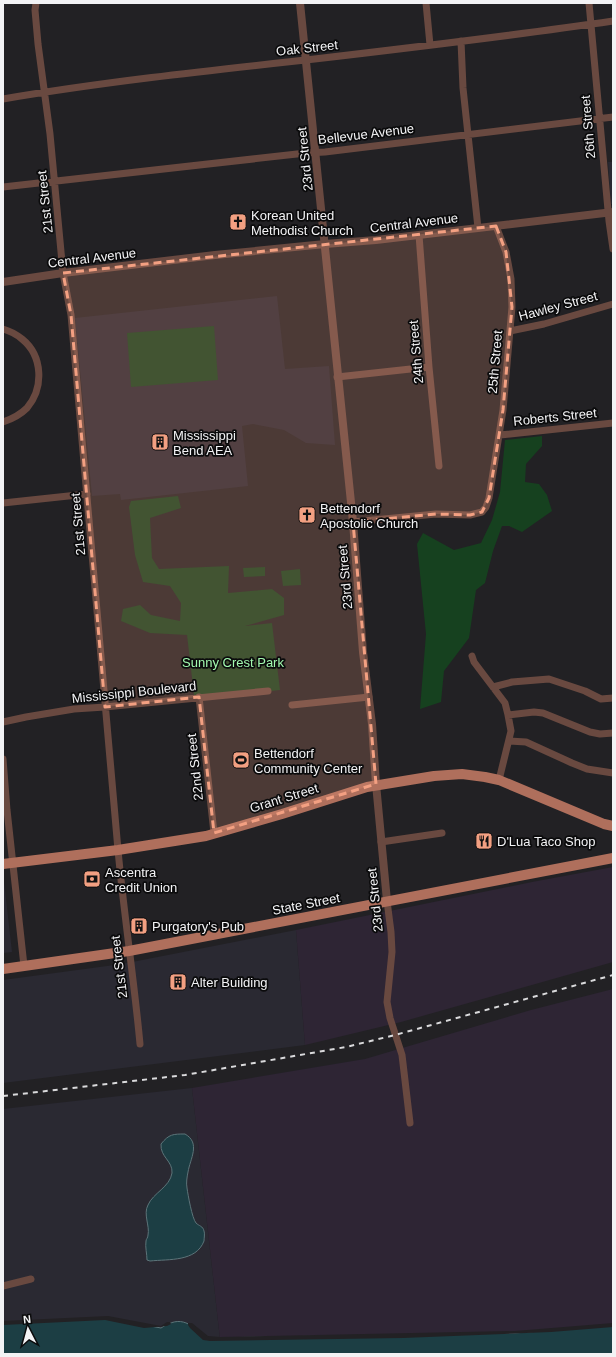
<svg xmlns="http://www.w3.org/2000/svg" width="616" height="1357" font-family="Arial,sans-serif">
<rect width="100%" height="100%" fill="#222124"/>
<path fill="#2a2932" d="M608,162h5v42h-2z
M277,296l8,73 44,-3 6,79 -29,-2 -22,-13 -31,-6 -11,2 6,60 -127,14 -1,-6 -28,2 -17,-178z
M3,873l9,79 -9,1z
M296,930l9,115 -302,38v-103l119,-16z
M192,1088l28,251 -13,-1 -37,-16 -9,6 -53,-10 -105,5v-214z"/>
<path fill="#2e2534" d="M613,867v95l-212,60 -96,23 -9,-115 236,-48z
M613,989v336l-98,8 -295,6 -28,-251 173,-29 166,-49z"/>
<path fill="#16411f" d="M214,326l4,54 -87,7 -4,-54z
M542,436v10l-16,18 -1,18 14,2 8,11 5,16 -30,21 -13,-6h-7l-9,25 -8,32 -9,7 -7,48 -25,33 -3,31 -21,7 6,-75 -9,-90 6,-11 31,17 27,-7 11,-23 8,-28 5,-52z
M178,496l3,12 -31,10 2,40 7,11 70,-3 -1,27 44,-4 12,9v17l-39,11 27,-3 8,67 -75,9 -1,-5 -10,1 -7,-60 -37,-2 -29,-12 2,-12 17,-4 11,10 29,6 1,-18 -11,-17 -27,-4 -8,-27 -6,-48 2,-6z
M265,567v9l-21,1 -1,-9z
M300,569l1,16 -18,1 -2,-15z"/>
<path fill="#1c3e44" stroke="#5c7479" d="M185,1134c16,9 5,25 3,38 -1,5 -2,11 -1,16 1,7 5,30 9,35 3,3 7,3 8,8 1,2 0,8 0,10 -8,21 -35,18 -54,20l-3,-1c0,-6 -2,-13 -1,-19 0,-2 2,-3 2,-6 2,-9 -5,-21 0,-30 5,-12 22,-18 24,-32 1,-12 -12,-16 -11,-29 8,-10 12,-10 24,-10z
M108,1318l53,10c21,-14 30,-3 46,10l308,-5 98,-8v29h-610v-31z"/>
<path fill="#222124" d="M108,1316l53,10 6,-4h3l1,2 -4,2 -23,2 -39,-8 -102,5v-4z
M188,1323h4l16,13 12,1 295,-6 98,-8v4l-62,5 -148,6 -193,3 -7,-1 -13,-12 -2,-3z"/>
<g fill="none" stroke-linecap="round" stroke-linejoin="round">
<path stroke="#694940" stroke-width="7" d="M36,3l-1,7 3,34 12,90 13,139 8,42c16,178 31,357 47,535 6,65 16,129 22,194
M426,3l4,42
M589,3l20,218 4,28
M461,41l2,47 15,140
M3,99c100,-17 202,-28 303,-39 103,-12 205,-24 307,-39
M3,187l303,-34 19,-1 288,-35
M419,235l10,132 10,99
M3,329c7,2 13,5 19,10 21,17 22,49 5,69 -7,7 -15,11 -24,14
M510,331l34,-7 69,-20
M337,377l92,-10
M500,435l113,-12
M3,503l84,-9
M353,522l83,-8 34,1 12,-3 4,-5 3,-9 14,-88 9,-103 -1,-28 -5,-27 -10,-26
M472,656l2,6 31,41 3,12 3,16 -12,49
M493,687l19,-5 37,-3 36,12 16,8 12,-1
M199,697l15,136
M292,705l77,-8
M508,715l26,-3 9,1 47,19 10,2 13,-1
M3,722l23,-5 48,-8 31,-2 163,-16
M509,741l17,1 46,21 15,6 26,4
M3,759l4,51 17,156
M381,842l61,-9
M387,901l4,31 1,20 -5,50 3,16 12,37 8,68
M3,1286l28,-7"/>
<path stroke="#694940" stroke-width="8" d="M300,3l53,519 10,130 9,72 4,60 11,117
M3,282l60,-9 152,-18 110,-11 51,-4 237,-28"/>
<path stroke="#af6f5c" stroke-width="10" d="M3,864l115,-14 88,-14 76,-22 85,-27 67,-11 28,-2 23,3 14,3 105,44 9,2
M3,969l126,-18 484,-93"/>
<path stroke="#dadadc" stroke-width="2" stroke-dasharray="5 5" stroke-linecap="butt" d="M3,1096l182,-21 161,-28 49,-12 218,-60"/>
</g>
<path fill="#f3a082" fill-opacity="0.2" stroke="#f3a082" stroke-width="3" stroke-dasharray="8 5" stroke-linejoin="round" d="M496,226l10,26 6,55 -9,103 -14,88 -7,14 -12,3 -34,-1 -83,8 23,262 -162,49 -15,-136 -94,10 -34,-392 -8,-42z"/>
<defs>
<g id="church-square" transform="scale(0.9)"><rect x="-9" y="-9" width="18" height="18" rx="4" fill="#f3a082" stroke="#0b0b0c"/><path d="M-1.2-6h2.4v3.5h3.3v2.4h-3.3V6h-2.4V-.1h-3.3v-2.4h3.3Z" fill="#111"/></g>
<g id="building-square" transform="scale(0.9)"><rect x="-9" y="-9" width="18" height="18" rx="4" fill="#f3a082" stroke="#0b0b0c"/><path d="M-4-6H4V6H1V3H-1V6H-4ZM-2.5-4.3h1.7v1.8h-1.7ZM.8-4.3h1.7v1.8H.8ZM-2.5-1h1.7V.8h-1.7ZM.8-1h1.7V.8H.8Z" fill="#111"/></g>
<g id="stadium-square" transform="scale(0.9)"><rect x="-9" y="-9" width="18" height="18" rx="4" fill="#f3a082" stroke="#0b0b0c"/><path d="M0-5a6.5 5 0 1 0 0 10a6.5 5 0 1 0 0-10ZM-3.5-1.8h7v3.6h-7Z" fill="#111"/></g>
<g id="restaurant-square" transform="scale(0.9)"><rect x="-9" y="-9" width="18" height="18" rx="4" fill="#f3a082" stroke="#0b0b0c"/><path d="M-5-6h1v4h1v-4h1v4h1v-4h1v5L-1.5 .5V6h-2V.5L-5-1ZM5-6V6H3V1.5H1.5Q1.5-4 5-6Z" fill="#111"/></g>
<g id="bank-square" transform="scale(0.9)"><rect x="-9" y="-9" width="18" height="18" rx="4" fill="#f3a082" stroke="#0b0b0c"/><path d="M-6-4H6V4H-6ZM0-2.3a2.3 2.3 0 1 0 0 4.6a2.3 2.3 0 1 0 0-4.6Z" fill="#111"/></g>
</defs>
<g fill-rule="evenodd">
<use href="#church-square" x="238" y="222"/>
<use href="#building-square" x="160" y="442"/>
<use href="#church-square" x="307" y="515"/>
<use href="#stadium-square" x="241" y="760"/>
<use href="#restaurant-square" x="484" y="841"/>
<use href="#bank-square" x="92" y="879"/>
<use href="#building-square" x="139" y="926"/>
<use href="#building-square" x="178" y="982"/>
</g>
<g text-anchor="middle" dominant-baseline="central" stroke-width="3.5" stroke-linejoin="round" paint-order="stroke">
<g font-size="13" fill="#f3f3f5" stroke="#0b0b0c">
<text transform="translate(307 48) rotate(-6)">Oak Street</text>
<text transform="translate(588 127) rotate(-95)">26th Street</text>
<text transform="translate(366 134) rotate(-7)">Bellevue Avenue</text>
<text transform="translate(305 159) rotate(-96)">23rd Street</text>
<text transform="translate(45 202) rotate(-96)">21st Street</text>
<text transform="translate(414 223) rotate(-7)">Central Avenue</text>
<text transform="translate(92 258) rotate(-7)">Central Avenue</text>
<text transform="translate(558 306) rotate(-15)">Hawley Street</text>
<text transform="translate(416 352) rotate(-95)">24th Street</text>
<text transform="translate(495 362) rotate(-85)">25th Street</text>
<text transform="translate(555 417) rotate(-6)">Roberts Street</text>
<text transform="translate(78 524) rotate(-95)">21st Street</text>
<text transform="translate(345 577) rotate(-95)">23rd Street</text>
<text transform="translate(134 692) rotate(-6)">Mississippi Boulevard</text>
<text transform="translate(195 767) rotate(-96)">22nd Street</text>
<text transform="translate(284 798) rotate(-17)">Grant Street</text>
<text transform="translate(375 900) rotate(-96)">23rd Street</text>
<text transform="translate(306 904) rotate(-11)">State Street</text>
<text transform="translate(119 967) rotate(-97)">21st Street</text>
</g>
<g font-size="13" fill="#f3f3f5" stroke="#0b0b0c" text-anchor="start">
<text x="251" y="215">Korean United<tspan x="251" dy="15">Methodist Church</tspan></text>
<text x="173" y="435">Mississippi<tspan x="173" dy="15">Bend AEA</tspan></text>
<text x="320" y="508">Bettendorf<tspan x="320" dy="15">Apostolic Church</tspan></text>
<text x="254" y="753">Bettendorf<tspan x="254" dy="15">Community Center</tspan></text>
<text x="497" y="841">D'Lua Taco Shop</text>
<text x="105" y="872">Ascentra<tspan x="105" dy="15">Credit Union</tspan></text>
<text x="152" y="926">Purgatory's Pub</text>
<text x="191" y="982">Alter Building</text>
</g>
<g font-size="13" fill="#a2f9af" stroke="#0b0b0c">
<text x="233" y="662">Sunny Crest Park</text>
</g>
</g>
<rect width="616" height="1357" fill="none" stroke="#f3f3f5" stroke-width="8"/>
<g transform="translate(28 1329) rotate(354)" stroke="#0b0b0c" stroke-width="3" paint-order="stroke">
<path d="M0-3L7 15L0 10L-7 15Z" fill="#f3f3f5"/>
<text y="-6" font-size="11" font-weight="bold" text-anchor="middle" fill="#f3f3f5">N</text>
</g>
</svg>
